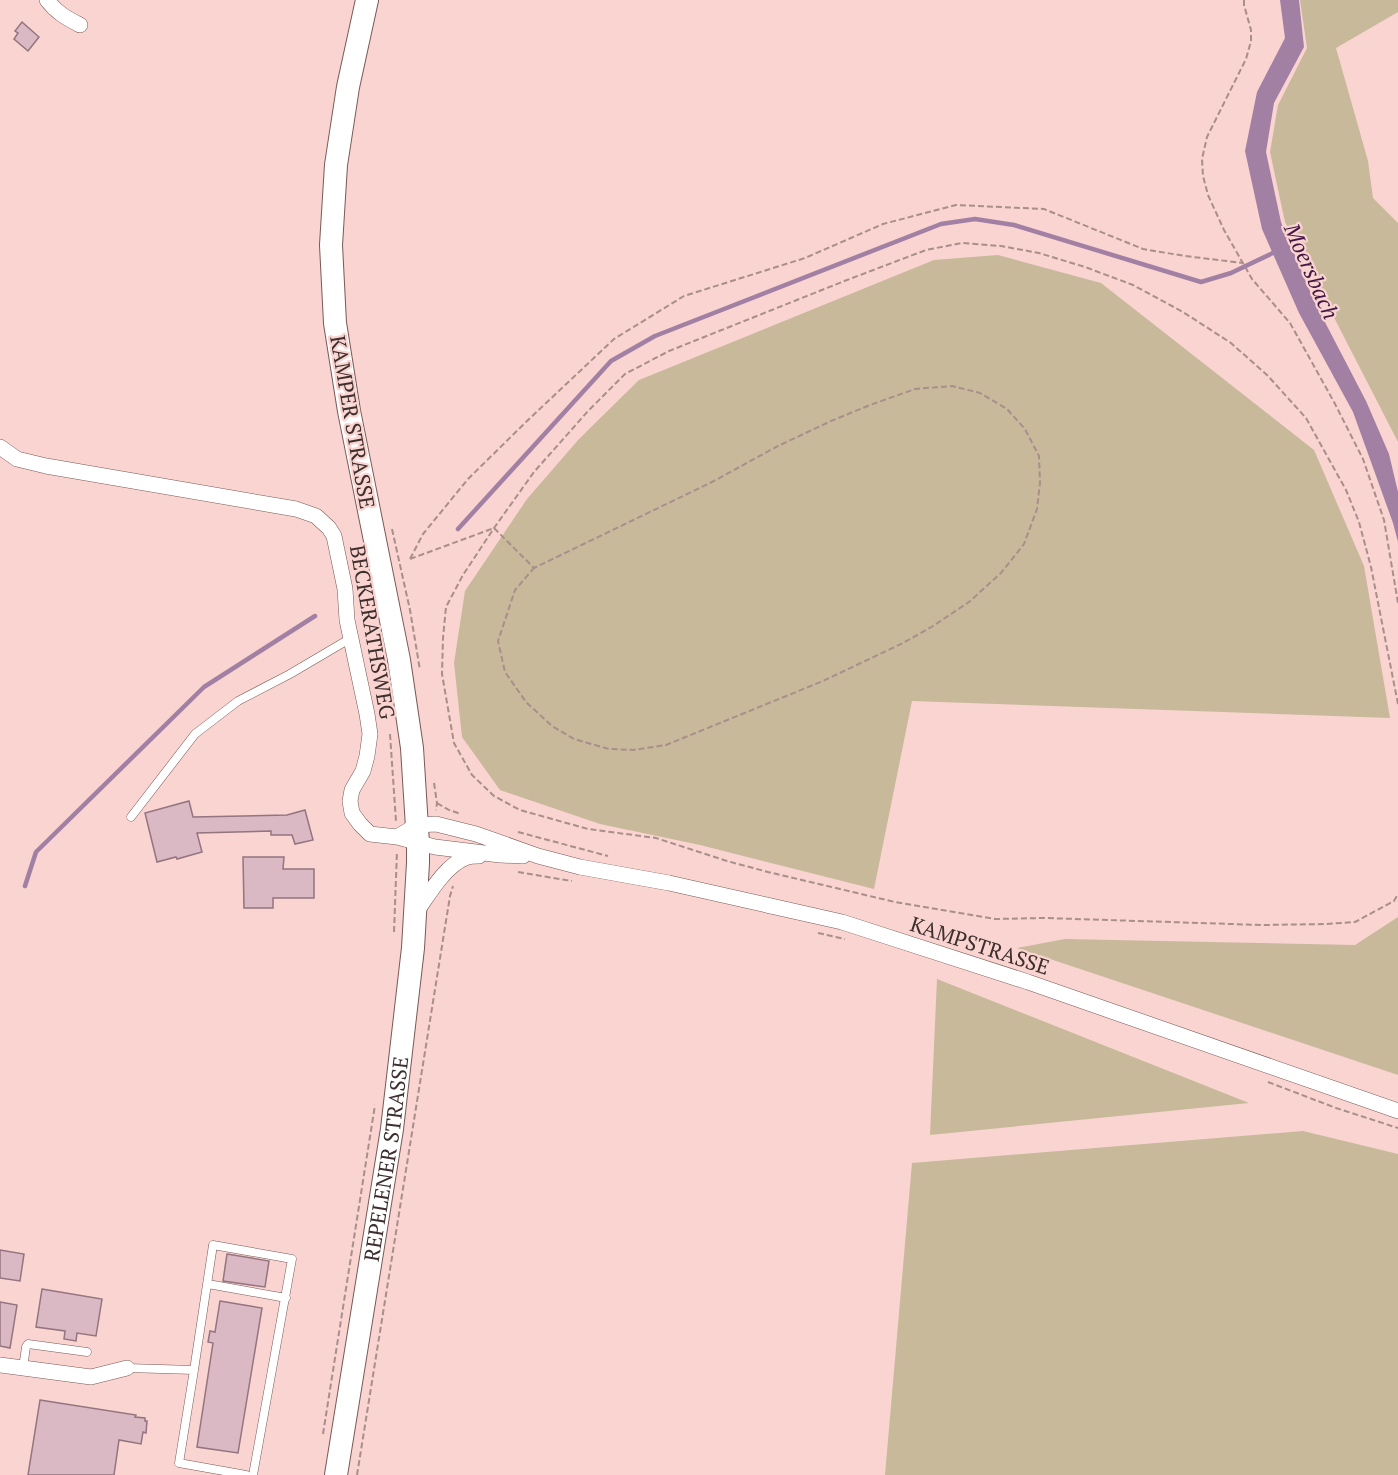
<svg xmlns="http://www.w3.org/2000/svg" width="1398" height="1475" font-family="'PT Serif',serif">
<rect width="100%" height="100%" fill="#f9d4d0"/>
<path fill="#c8b99b" d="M1300,0h98v12l-62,36 32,113 5,37 25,25v219l-113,-220 -15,-70 8,-47 29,-57z
M998,255l103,28 213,167 50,116 26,152 -478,-17 -38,188 -174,-44 -100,-21 -100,-34 -38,-53 -8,-74 11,-72 62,-92 52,-60 60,-59 295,-120z
M1398,917v158l-381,-127 48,-9 290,6z
M937,979l312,124 -319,32z
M1303,1131l95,23v321h-513l27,-312z"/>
<path fill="#a280a4" d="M1280,0h19l5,47 -30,56 -8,49 15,70 34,81 51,98 23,53 9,38v50l-5,-19 -40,-111 -54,-99 -37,-84 -17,-78 12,-59 28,-54z"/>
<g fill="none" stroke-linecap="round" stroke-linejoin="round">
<path stroke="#a280a4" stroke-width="4.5" d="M458,529l153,-168 44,-25 286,-112 34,-5 39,6 187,57 30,-9 46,-22
M25,886l11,-34 168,-165 111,-71"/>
</g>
<path fill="#dab8c4" stroke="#93747f" stroke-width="1.5" d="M22,22l17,15 -11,14 -14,-12 4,-6 -3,-2z
M189,801l4,16 94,-2 18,-5 8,30 -18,4 -3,-9h-21v-4l-74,2 5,19 -25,7 -1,-2 -19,5 -12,-49z
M243,857h41l-1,12h31v29h-41v10h-29z
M0,1250l24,4 -4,27 -20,-3z
M227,1254l42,7 -4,26 -42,-6z
M42,1289l60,10 -6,37 -19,-3 -1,8 -12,-2 1,-8 -29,-4z
M220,1301l42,7 -24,145 -41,-6 16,-104 -5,-1 2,-11 5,1z
M0,1302l17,3 -7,43 -10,-2z
M40,1400l96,15 -1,2 10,1v3h2l-1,12 -3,-1 -2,12 -22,-4 -5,35h-86z"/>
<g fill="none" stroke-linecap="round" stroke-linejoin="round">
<g stroke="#795956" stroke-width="9">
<path id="service" d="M131,817l64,-83 43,-33 52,-27 61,-36
M208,1284l78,14
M23,1368l3,-21 2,-3 59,8
M127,1368l67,2 19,-125 79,14 -39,216
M194,1370l-15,93 67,12"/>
</g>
<g stroke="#795956" stroke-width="16">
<path id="minor" d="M47,0c9,12 19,18 33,25
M0,447l17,12 29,7 250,43 20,7 13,12 5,8 11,53 2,31 20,94 3,20 -3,22 -4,15 -11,19 -2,11 2,12 8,11 10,10 27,3 38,10 65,8 23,1
M397,837l20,-12 19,-1 40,10 62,22 42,11 89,16 173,39 186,60 370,129
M417,911c12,-17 28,-45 48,-53 4,-2 10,-2 14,-2
M0,1365l91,12 36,-9"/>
</g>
<g stroke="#795956" stroke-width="24">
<g id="secondary">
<path id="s1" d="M336,1475l56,-346 21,-181 5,-85v-20l-6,-95 -13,-88 -50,-249 -14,-88 -4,-78 5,-80 12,-78 19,-87"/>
</g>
</g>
<path stroke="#a98e8b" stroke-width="2" stroke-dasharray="6 3" stroke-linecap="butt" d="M1244,0v5l7,25v11l-5,18 -39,78 -5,22 1,17 5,19 16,35 28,49 38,44 44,79 29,57 21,61 14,83
M494,528l40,40 178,-86 64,-35 55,-26 39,-16 45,-16 37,-3 28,7 27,16 18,20 14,27 1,27 -3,26 -13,35 -23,29 -32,29 -36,24 -30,17 -80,38 -157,64 -33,5 -24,-1 -35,-10 -22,-13 -26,-24 -21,-30 -7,-31 17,-51 19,-22
M392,529l18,81 10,60
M410,559l13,-25 45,-55 59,-58 87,-82 70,-43 121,-38 78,-34 73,-19 88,4 99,40 42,7 58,7
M410,559l84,-31
M1398,704l-27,-137 -12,-45 -13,-32 -40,-72 -38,-42 -37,-33 -48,-31 -50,-27 -48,-18 -46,-14 -38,-7 -39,-3 -36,7 -79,30 -178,71 -44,23 -37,37 -54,61 -40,56 -31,47 -17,32 -3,31 -1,36 12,69 18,32 22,21 26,14 68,19 68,9 71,23 41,11 127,30 100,17 50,-1 217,7 64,-1 29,-2 39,-21 4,-7
M390,734l6,87
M434,783l3,20 -1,7
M437,803l12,7 12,4
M518,832l90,24
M518,872l54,9
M394,932l3,-81
M818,933l27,6
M1268,1082l68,26 62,20
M323,1434l52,-329
M357,1475l93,-579 3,-10"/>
<use href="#service" stroke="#fff" stroke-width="8"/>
<use href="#minor" stroke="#fff" stroke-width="15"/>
<use href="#secondary" stroke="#fff" stroke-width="22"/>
</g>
<g text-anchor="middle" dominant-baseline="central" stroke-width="4.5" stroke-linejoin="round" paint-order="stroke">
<g font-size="21" fill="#3d2f2d" stroke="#f9d4d0">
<text transform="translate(353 422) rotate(80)">KAMPER STRASSE</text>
<text transform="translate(373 632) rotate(80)">BECKERATHSWEG</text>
<text transform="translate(980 945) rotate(18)">KAMPSTRASSE</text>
<text stroke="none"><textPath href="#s1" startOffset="320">REPELENER STRASSE</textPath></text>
</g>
<g font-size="22" font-style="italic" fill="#421746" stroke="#f9d4d0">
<text transform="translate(1312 271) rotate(66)">Moersbach</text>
</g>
</g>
</svg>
